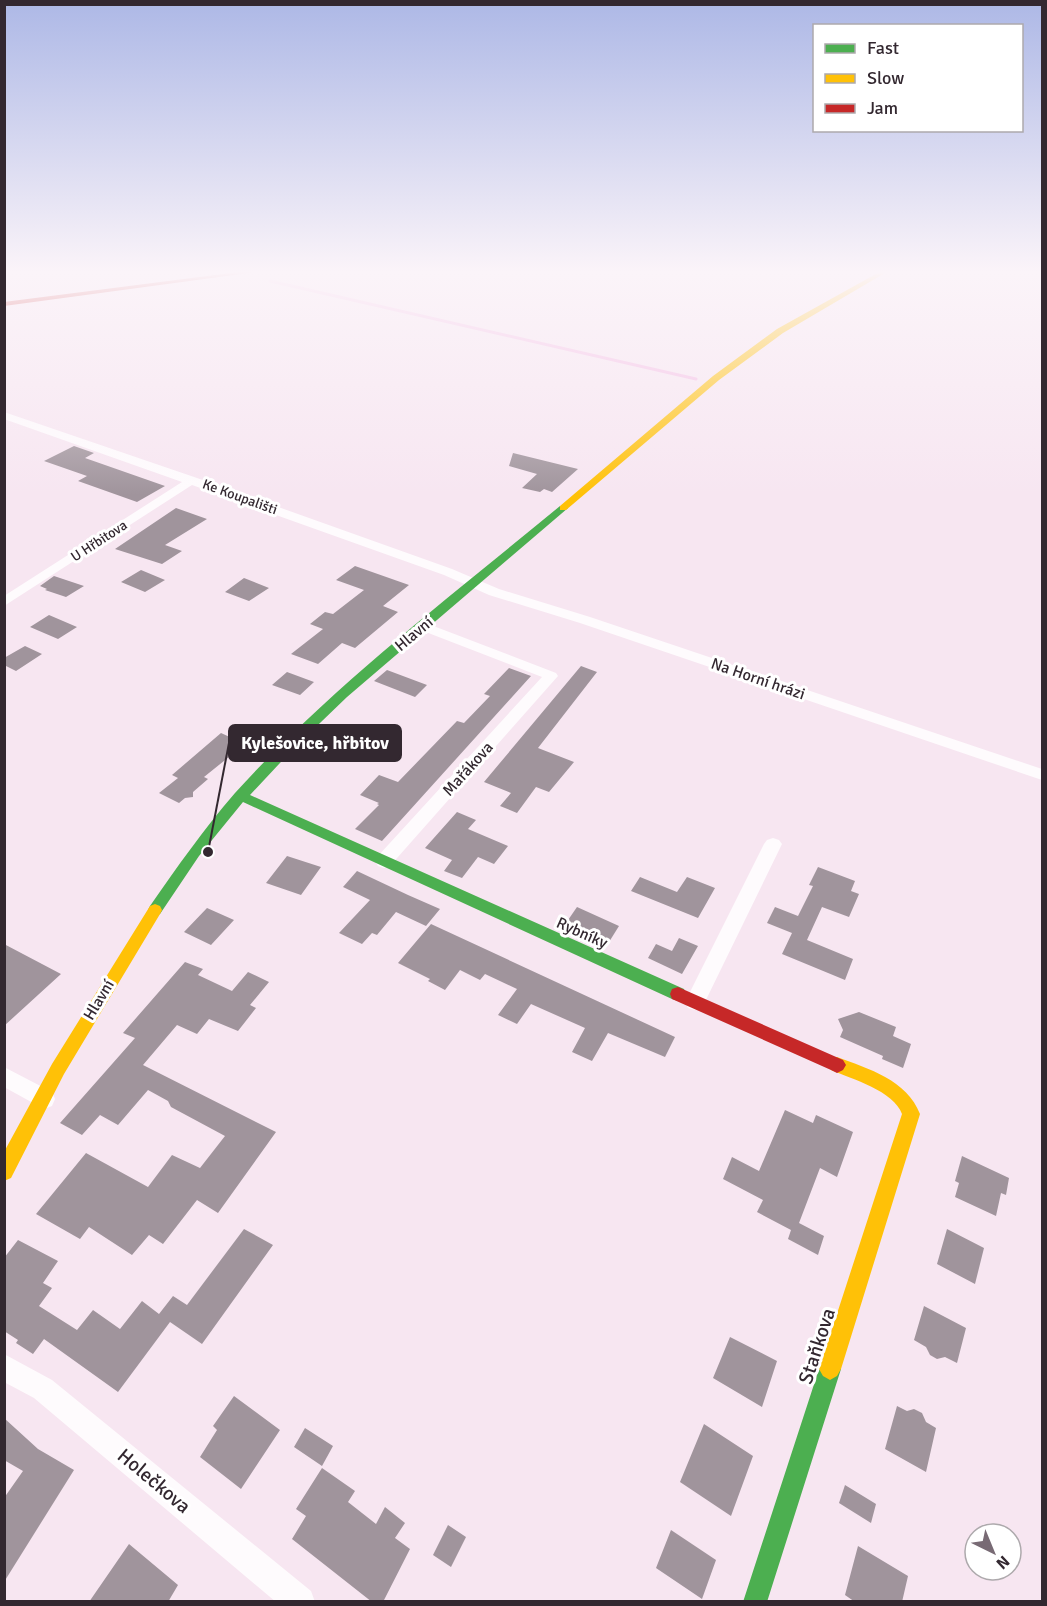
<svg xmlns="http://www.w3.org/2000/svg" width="1047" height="1606" font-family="Signika,sans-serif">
<rect width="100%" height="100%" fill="#f7e6f1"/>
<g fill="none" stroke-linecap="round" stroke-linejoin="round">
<path stroke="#f4bde4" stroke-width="3" d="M270,281l426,98"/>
</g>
<path fill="#a0949c" d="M74,446l20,7 -9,5 80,28 -28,16 -59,-21 9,-5 -43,-15z
M513,453l65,16 -26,23 -8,-3 -4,3 -18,-4 15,-14 -28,-8z
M176,508l31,11 -42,26 17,6 -20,13 -47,-15z
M355,566l54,19 -26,21 15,6 -43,36 -13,-5 -24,21 -27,-10 32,-25 -13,-5 15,-12 8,2 31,-24 -28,-10z
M141,570l24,10 -20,12 -24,-10z
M54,576l30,10 -18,11 -21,-7 2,-1 -7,-3z
M244,578l25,10 -20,13 -24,-9z
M49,615l28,12 -19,12 -28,-12z
M25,646l17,8 -26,17 -12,-6v-7z
M581,666l16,6 -59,76 36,14 -25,30 -13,-5 -19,26 -17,-7 11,-13 -27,-11z
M509,668l22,8 -149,165 -27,-12 24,-24 -2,-1 2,-1 -19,-8 19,-20 19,7 59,-61 7,2 26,-27 -6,-2z
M387,670l40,15 -12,12 -41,-16z
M287,672l27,10 -14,13 -28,-10z
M221,733l24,11 -41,33 4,2 -15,13v5l-8,1 -6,5 -20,-10 19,-15 -6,-3z
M457,812l19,8 -8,9 40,17 -14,18 -16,-7 -16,21 -18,-7 8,-11 -27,-12z
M287,856l34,11 -20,28 -35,-12z
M818,867l37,14 -4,10 8,3 -10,23 -27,-10 -15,33 46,19 -8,21 -63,-26 10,-21 -25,-10 8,-16 23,9 15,-30 -4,-1z
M357,871l51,24 32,14 -14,17 -30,-14 -19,23 -5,-2 -10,11 -23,-11 31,-33 -27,-13z
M640,877l37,15 10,-15 28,11 -17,30 -67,-27z
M577,907l42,19 -10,16 -43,-19z
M207,908l27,12 -23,25 -27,-13z
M431,924l244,113 -10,20 -57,-24 -16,28 -20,-9 13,-24 -54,-24 -14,20 -19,-9 19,-26 -32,-15 -5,6 -20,-10 -15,20 -17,-9 2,-2 -32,-16z
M679,938l19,8 -16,28 -34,-16 8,-14 16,7z
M4,944l57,30 -57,52z
M185,962l18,7 -5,6 34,16 16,-19 21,10 -19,23 6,3 -18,23 -29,-12 -12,15 -20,-9 -34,40 133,67 -58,81 -21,-13 -34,44 -14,-9 -17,20 -43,-28 -9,12 -44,-25 50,-61 62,34 24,-32 28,13 25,-32 -54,-29 -3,-6 -20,-11 -30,35 -18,-10 -18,20 -22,-12 75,-85 -12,-5z
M859,1012l37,15 -3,9 18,8 -8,24 -21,-9 1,-3 -43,-19 3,-7 -5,-11z
M785,1110l28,13 3,-8 37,17 -16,45 -17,-9 -21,55 25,13 -6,19 -30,-16 3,-9 -34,-18 6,-12 -40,-21 9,-22 27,14z
M962,1156l47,22 -3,17 -5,-2 -5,23 -41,-19 4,-14 -4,-2z
M244,1229l29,16 -71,99 -32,-22 -52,70 -74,-53 -11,15 -17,-11 2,-3 -14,-9v-73l14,-18 40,21 -15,22 9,5 -13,18 38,24 16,-20 27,19 22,-28 17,13 14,-18 14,9z
M947,1229l37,19 -9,36 -38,-20z
M924,1306l42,22 -9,35 -12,-6 -8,2 -7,-4 -4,-8 -12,-7z
M730,1337l47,24 -15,46 -49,-29z
M234,1396l46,34 -39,59 -41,-32 17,-27 -4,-4z
M897,1406l10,5 7,-2 8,4 4,9 10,6 -10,44 -41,-23z
M4,1418l34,31 36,21 -70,112v-84l19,-27 -19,-11z
M704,1424l49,32 -22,60 -51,-34z
M305,1428l28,18 -11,20 -28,-19z
M322,1468l33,23 -7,11 28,22 9,-17 20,16 -10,15 15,11 -27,53h-11l-80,-63 14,-23 -10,-7z
M845,1485l31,19 -5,19 -32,-20z
M448,1525l18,12 -15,30 -18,-12z
M671,1530l45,30 -14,39 -46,-31z
M129,1544l49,41 -10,17h-79z
M858,1546l50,30 -6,26h-47l-10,-7z"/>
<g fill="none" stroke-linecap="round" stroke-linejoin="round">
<path fill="#fefbfd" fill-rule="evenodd" d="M4,412l193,66 255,91 47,20 91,28 452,152v11l-462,-157 -91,-28 -45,-20 -252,-90 -188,121v-10l178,-114 -178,-63z
M423,622l133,51 2,3 -168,190 -6,2 -6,-2 -3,-5 3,-5 164,-179 -124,-48 -2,-3 2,-3z
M773,838l6,2 3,4 -80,164 -7,2 -7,-2 -3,-6 79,-158 3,-4z
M4,1067l48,25 3,7 -3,7 -8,3 -40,-22z
M4,1354l48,26 259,211 4,11h-39l-242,-204 -30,-16z"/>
<path fill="#4caf50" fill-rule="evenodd" d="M560,506l8,2 -221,189 -53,51 -44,47 434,194 2,5 -2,5 -6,2 -6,-2 -429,-197 -44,54 -39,58 -5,2 -5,-2 -2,-4 2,-4c27,-39 54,-77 85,-113 97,-107 214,-195 325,-287z
M830,1358l7,4 4,7 -74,233h-24l76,-233 4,-7z"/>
<path fill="#ffc107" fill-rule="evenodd" d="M883,270h7l-107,63 -64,47 -153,130h-6v-4l153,-130 64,-47z
M155,904l5,2 2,4 -2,4 -96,160 -53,104 -7,3v-29l48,-88 98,-158z
M837,1057c32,12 70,23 83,57l-79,255 -4,7 -7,4 -7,-4 -4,-7 83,-255c-8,-23 -50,-35 -71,-44l-3,-5 3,-5z"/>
<path fill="#c62828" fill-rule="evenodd" d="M254,270h16l-266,36v-4z
M678,987l165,73 3,5 -3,5 -6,3 -6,-3 -159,-71 -2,-5 2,-5z"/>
</g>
<linearGradient id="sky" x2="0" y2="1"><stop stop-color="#adb8e6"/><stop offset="0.55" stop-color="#fbf4f9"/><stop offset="1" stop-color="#fbf4f9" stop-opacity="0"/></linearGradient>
<rect width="1047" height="495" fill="url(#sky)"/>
<g text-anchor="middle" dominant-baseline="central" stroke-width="6" stroke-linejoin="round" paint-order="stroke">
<g font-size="14" fill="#332830" stroke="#fff">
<text transform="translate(240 497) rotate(20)">Ke Koupališti</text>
<text transform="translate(99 541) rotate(-33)">U Hřbitova</text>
</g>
<g font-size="16" fill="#332830" stroke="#fff">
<text transform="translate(414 634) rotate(-40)">Hlavní</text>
<text transform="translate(758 679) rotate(19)">Na Horní hrázi</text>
<text transform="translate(468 769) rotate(-48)">Mařákova</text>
<text transform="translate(582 933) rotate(24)">Rybníky</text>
<text transform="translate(99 1000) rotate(-59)">Hlavní</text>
</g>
<g font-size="20" fill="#332830" stroke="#fff">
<text transform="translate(817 1346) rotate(-72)">Staňkova</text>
<text transform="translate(154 1481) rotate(40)">Holečkova</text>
</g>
</g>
<path fill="none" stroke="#332830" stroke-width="2" d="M208 852L229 743"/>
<circle fill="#332830" stroke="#fff" stroke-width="2" cx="208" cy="852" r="6"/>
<rect fill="#332830" stroke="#332830" stroke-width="2" x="229" y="725" width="172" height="36" rx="6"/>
<g font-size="18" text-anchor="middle" font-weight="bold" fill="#fff">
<text x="315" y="749">Kylešovice, hřbitov</text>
</g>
<rect width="1047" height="1606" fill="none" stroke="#332830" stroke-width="12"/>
<rect x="813" y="24" width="210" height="108" fill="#ffffff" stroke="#ada9ac" stroke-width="1.5"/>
<rect x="825" y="44" width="30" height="9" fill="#4caf50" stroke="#ada9ac" stroke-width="1.5"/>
<text x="867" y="54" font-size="18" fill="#332830">Fast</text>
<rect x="825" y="74" width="30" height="9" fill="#ffc107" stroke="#ada9ac" stroke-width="1.5"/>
<text x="867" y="84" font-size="18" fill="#332830">Slow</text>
<rect x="825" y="104" width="30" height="9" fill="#c62828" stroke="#ada9ac" stroke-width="1.5"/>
<text x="867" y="114" font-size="18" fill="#332830">Jam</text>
<g transform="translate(993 1552) rotate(137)"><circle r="28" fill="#ffffff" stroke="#ada9ac" stroke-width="1.5"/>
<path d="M0-4.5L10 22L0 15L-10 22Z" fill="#786a74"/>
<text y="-9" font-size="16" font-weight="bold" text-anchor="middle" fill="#332830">N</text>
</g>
</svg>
